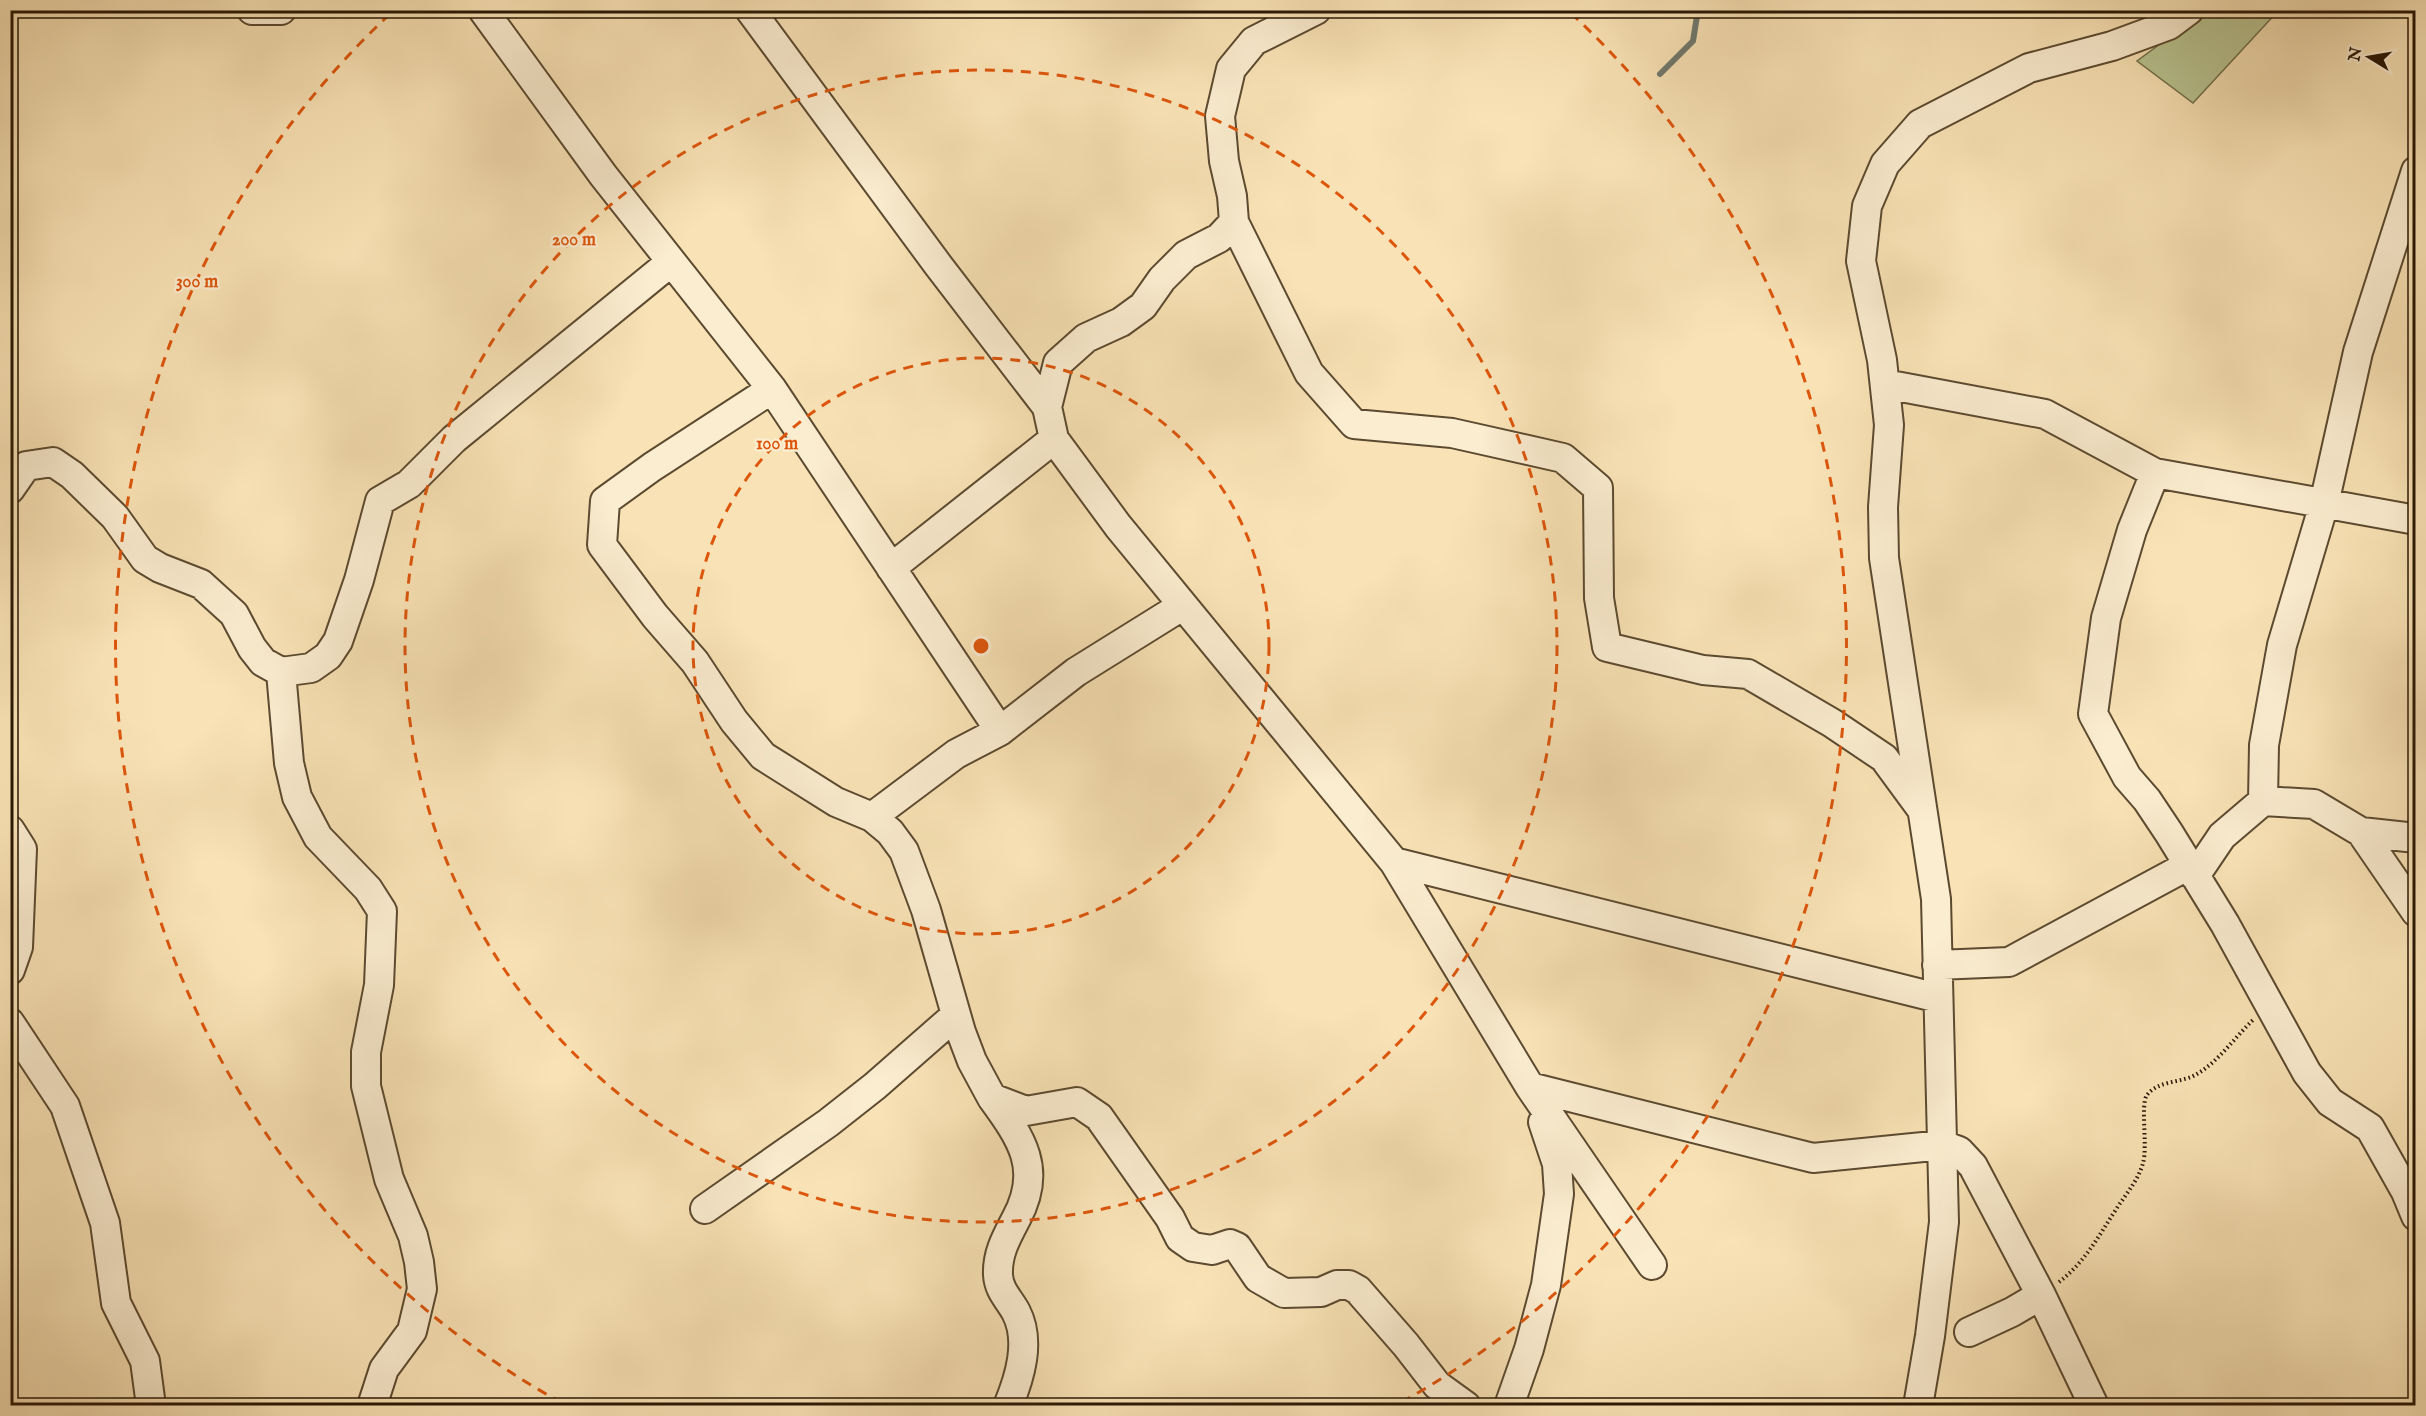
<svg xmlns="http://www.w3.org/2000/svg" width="2426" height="1416" font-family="'IM FELL English',serif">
<rect width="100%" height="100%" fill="#f9e3b6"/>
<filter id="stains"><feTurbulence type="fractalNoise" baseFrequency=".00333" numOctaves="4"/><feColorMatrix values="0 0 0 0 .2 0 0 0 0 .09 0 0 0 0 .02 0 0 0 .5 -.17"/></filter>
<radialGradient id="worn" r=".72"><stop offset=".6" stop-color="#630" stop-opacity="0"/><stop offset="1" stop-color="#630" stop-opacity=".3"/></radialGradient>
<path fill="#b9c592" stroke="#706e4b" stroke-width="1.5" d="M2205,11h73l-85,92 -56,-42z"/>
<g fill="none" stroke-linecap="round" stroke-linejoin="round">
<path stroke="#717a70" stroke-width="6" d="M1660,74l33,-33 5,-31"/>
<g stroke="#5c4a30" stroke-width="32">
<path id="minor" d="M252,10h29
M483,10l120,165 169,214 228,342
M750,10l188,255 109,142
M1316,10l-62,31 -23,28 -11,47 4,45 8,35 2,26 75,151 45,51 98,9 111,25 35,30 1,110 8,49 96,23 45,4 84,49 52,35 36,49
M1234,222l-15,16 -33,17 -24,24 -19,27 -22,16 -35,16 -28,25 -11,44 7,32 64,87 276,336 136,225 122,178
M1885,384l160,30 110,59 261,47
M772,389l-120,78 -47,34 -3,44 53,71 40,46 39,59 29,35 73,46 36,15 18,15 14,19 22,59 35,122 11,29 20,37 34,13 51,-9 22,15 71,101 10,20 13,9 19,3 18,-6 7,3 21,31 26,15 37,-1 16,-7h12l9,5 48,55 31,40 29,21
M2155,473l-23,57 -26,88 -13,96 34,63 20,23 22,33 56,91 82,149 23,29 40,26 36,64 10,24
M10,489l16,-23 27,-4 19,13 43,42 30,42 15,9 41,16 33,30 18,34 11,14 18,10 30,-4 17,-12 10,-15 21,-61 21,-79 29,-17 45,-45 217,-177
M891,568l163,-129
M281,672l8,91 8,34 21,40 50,52 14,22 -3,74 -13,67v34l23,93 24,57 6,26 3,27 -10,42 -28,38 -12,37
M2263,801l1,-56 18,-100 42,-141 34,-152 58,-181
M872,817l84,-63 44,-23 76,-59 106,-66
M10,830l12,19 -4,98 -8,23
M2361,832l55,80
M1394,862l544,136
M2195,876l27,-40 41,-35 51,3 47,28 55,6
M1937,965l72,-3 180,-97
M10,1023l55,83 40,117 11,80 29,58 6,45
M1530,1087l283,71 130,-13 16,6 14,15 68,129 53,111
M992,1098c30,41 51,72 24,121 -10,19 -19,35 -18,56 1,16 11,24 18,37 15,29 4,65 -8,94
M705,1209l123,-86 47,-37 81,-71
M1969,1332l43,-20 29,-17
M1509,1406l20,-57 17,-64 13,-91 -2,-30 -14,-42
M1918,1406l12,-70 14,-114 -8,-323 -52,-341 -1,-51 6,-82 -7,-65 -21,-99 6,-55 18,-42 35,-40 109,-56 83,-22 57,-21 20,-15"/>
</g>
<path stroke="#281704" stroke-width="4" stroke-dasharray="1.5 3" stroke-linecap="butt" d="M2059,1282c26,-20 39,-45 56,-71 10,-16 23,-30 28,-48 5,-17 -3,-58 4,-68 11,-15 36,-12 50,-21 22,-13 38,-37 56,-54"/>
<use href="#minor" stroke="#fbedd0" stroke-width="28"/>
</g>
<g fill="none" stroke="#de560c" stroke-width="3" stroke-dasharray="10 8">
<circle cx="981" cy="646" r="288"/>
<circle cx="981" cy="646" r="576"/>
<path d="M562 1403A865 865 0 0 1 391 13M1571 13A865 865 0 0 1 1400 1403"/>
</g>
<circle cx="981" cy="646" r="9" fill="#de560c" stroke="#fbedd0" stroke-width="3"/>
<g font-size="18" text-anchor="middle" font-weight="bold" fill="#de560c" stroke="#fbedd0" stroke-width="4.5" stroke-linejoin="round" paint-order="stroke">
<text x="574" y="245">200 m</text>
<text x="197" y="287">300 m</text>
<text x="777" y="449">100 m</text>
</g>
<rect width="2426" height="1416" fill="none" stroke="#f9e3b6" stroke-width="36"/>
<rect x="12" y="12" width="2402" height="1392" fill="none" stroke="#281704" stroke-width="3"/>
<rect x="18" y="18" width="2390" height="1380" fill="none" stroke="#281704" stroke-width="1.5"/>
<g transform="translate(2369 57) rotate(281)" stroke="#fbedd0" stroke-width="4.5" paint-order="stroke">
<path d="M0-4.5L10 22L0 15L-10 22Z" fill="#281704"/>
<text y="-9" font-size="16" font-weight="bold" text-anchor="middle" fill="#281704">N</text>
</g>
<rect width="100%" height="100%" filter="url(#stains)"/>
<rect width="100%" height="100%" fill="url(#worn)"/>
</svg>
